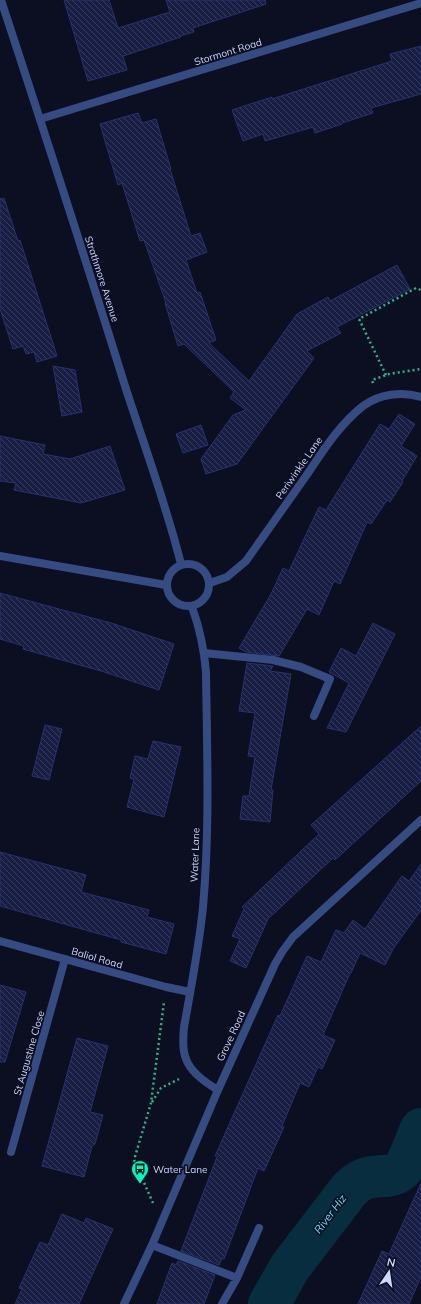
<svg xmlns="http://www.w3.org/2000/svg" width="421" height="1304" font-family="Mulish,sans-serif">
<defs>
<pattern id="building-back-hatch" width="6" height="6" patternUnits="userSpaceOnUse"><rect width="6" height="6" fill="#181d43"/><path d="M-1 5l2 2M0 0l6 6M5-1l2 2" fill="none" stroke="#383d5f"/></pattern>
</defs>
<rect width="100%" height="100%" fill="#0c0f21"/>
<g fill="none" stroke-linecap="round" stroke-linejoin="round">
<path stroke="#082d3f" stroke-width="42" d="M269,1304l21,-37 59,-77c5,-5 11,-10 18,-12 10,-3 25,0 33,-7 8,-6 16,-32 21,-42"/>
</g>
<path fill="url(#building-back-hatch)" stroke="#293170" d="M64,0h45l9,28 52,-16 -4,-12h99l1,4 -73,24 1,4 -14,4 1,1 -58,19 4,14 -39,11z
M421,46v48l-50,14 2,5 -31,10v1l-27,9 -2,-6 -48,14 -2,-7 -20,7 -11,-31 40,-13v2l120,-38 -2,-7z
M138,113l4,10 14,-4 15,50h-1l21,67 9,-3 7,19 -21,8 11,33 3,-1 16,48 -7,3 40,38 48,-67 31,-17 2,4 67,-36 13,24 -73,38 4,6 -34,18 7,7 -77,106 -31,10 -5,-15 32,-44 13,-5 -16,-12 4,-6 -50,-48 -6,2 -13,-43h1l-22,-63 -4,1 -18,-58 -4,2 -18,-61z
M4,198l14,43 2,-1 37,116 -20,6 -3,-10 -8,2 -3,-8 -10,3 -13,-40v-110z
M53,366l22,4 7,42 -20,4z
M399,414l16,10 -14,22 16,10 -15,25 1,1 -13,20 -3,-2 -16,24 -4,-2 -27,62 -6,-3 -15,34 -12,-6 -28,47 -33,-4 -7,-4 32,-54 12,-26 6,3 30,-64 7,3 54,-86 9,5z
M201,425l7,20 -25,8 -7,-19z
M0,436l45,9 -2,9 27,5 40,-13 15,44 -44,13 -67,-13 2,-7 -16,-2z
M0,593l111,30 63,21 -15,46 -58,-19 -78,-22 1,-3 -24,-7z
M373,623l22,11 -49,98 -19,-4 22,-45 -20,-11 12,-24 15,8z
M247,663l26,3 -3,5 21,3 -20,116h2l-3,32 -30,-3 3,-23h6l6,-39 -7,-1 7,-43 -16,-2z
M45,725l17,4 -13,51 -17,-4z
M421,726v55l-86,79 -2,-2 -65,61 -22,49 -16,-7 10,-22 -8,-3 12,-27 -2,-2 77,-73 -8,-9z
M153,741l28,6 -17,70 -37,-10 7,-28 -4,-1 5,-22 13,3z
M0,852l86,23 -5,17 68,18 -2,7 27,7 -8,30 -45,-12v-2l-121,-34z
M421,864v46l-28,39 -8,16 -25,-12 -9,20h-1l-27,62 12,5 -13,29 -4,-2 -9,20 -9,-4 -18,43 2,1 -20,44 -6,-3 -34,91 -2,-1 -3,7 -38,-14 36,-94 -2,-1 63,-141 2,1 27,-60 14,6 15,-32 8,3 9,-13 12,9 37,-53 7,5z
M0,985l26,7 -21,70h-5z
M77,1038l31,8 -18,66 13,3 -8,29 -3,2 -8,31 -42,-11z
M421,1183v94l-12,27h-51l24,-53 7,3z
M62,1214l22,9 2,-5 27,11 -34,75h-64l7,-15 -3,-1 21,-46 8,3z
M178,1261l37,14 -11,29h-47l15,-41 4,2z"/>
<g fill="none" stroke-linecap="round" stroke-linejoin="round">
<path stroke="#2ab682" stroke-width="2.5" stroke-dasharray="2 3" stroke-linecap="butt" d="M386,375l-27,-56 57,-31 5,2
M373,383l-1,-3 17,-6 32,-5
M152,1102l9,-14 18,-9
M153,1203l-19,-43 17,-57 13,-101"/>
<path stroke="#364b82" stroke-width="8" d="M204,653l69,7 28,7 29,12 -16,37
M11,1152l54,-193
M152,1245l85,33 22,-50
M222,1304l15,-26"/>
<path stroke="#364b82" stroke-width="8" d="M40,119l381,-116
M210,583l17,-6 19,-16c20,-28 40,-57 60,-85 17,-25 33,-51 57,-70 16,-12 39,-15 58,-9
M0,941l166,46 24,5"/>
<path stroke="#364b82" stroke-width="8" d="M1,0c42,128 84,257 124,386 19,59 41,118 56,178
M0,556l166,29
M167 585a21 21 0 1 1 42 0a21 21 0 1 1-42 0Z
M192,607c8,22 12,41 14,65 1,78 4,157 -3,235 -4,40 -12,81 -19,120 -1,10 -2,23 2,32 5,14 20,24 32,31
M124,1304l28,-59 66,-155 57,-126 7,-12 11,-15 128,-117"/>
</g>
<defs>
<g id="bus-pin" transform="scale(0.9)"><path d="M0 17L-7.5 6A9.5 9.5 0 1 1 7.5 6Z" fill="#00f8c3" stroke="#0c0f21"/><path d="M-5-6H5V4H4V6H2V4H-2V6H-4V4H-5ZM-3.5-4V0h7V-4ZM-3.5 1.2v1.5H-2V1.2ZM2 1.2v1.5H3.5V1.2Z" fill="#111"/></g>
</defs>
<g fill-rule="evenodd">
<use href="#bus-pin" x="140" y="1169"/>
</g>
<g text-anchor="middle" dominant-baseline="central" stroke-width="3.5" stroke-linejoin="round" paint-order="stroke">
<g font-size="10" fill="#cdd7ff" stroke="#0c0f21">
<text transform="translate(228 52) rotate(-17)">Stormont Road</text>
<text transform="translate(102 279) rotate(72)">Strathmore Avenue</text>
<text transform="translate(299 468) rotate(-55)">Periwinkle Lane</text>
<text transform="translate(195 855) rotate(-88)">Water Lane</text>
<text transform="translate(97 958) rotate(16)">Baliol Road</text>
<text transform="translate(231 1036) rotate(-65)">Grove Road</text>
<text transform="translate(29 1053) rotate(-74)">St Augustine Close</text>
</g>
<g font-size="10" fill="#cdd7ff" stroke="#0c0f21" text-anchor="start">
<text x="153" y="1169">Water Lane</text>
</g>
<g font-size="11" font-style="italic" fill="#5be6ff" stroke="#0c0f21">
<text transform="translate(330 1214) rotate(-53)">River Hiz</text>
</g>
</g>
<g transform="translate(389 1272) rotate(13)" stroke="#0c0f21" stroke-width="3" paint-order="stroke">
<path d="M0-3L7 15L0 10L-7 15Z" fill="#cdd7ff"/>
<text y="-6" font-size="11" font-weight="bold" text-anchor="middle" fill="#cdd7ff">N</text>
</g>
</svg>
